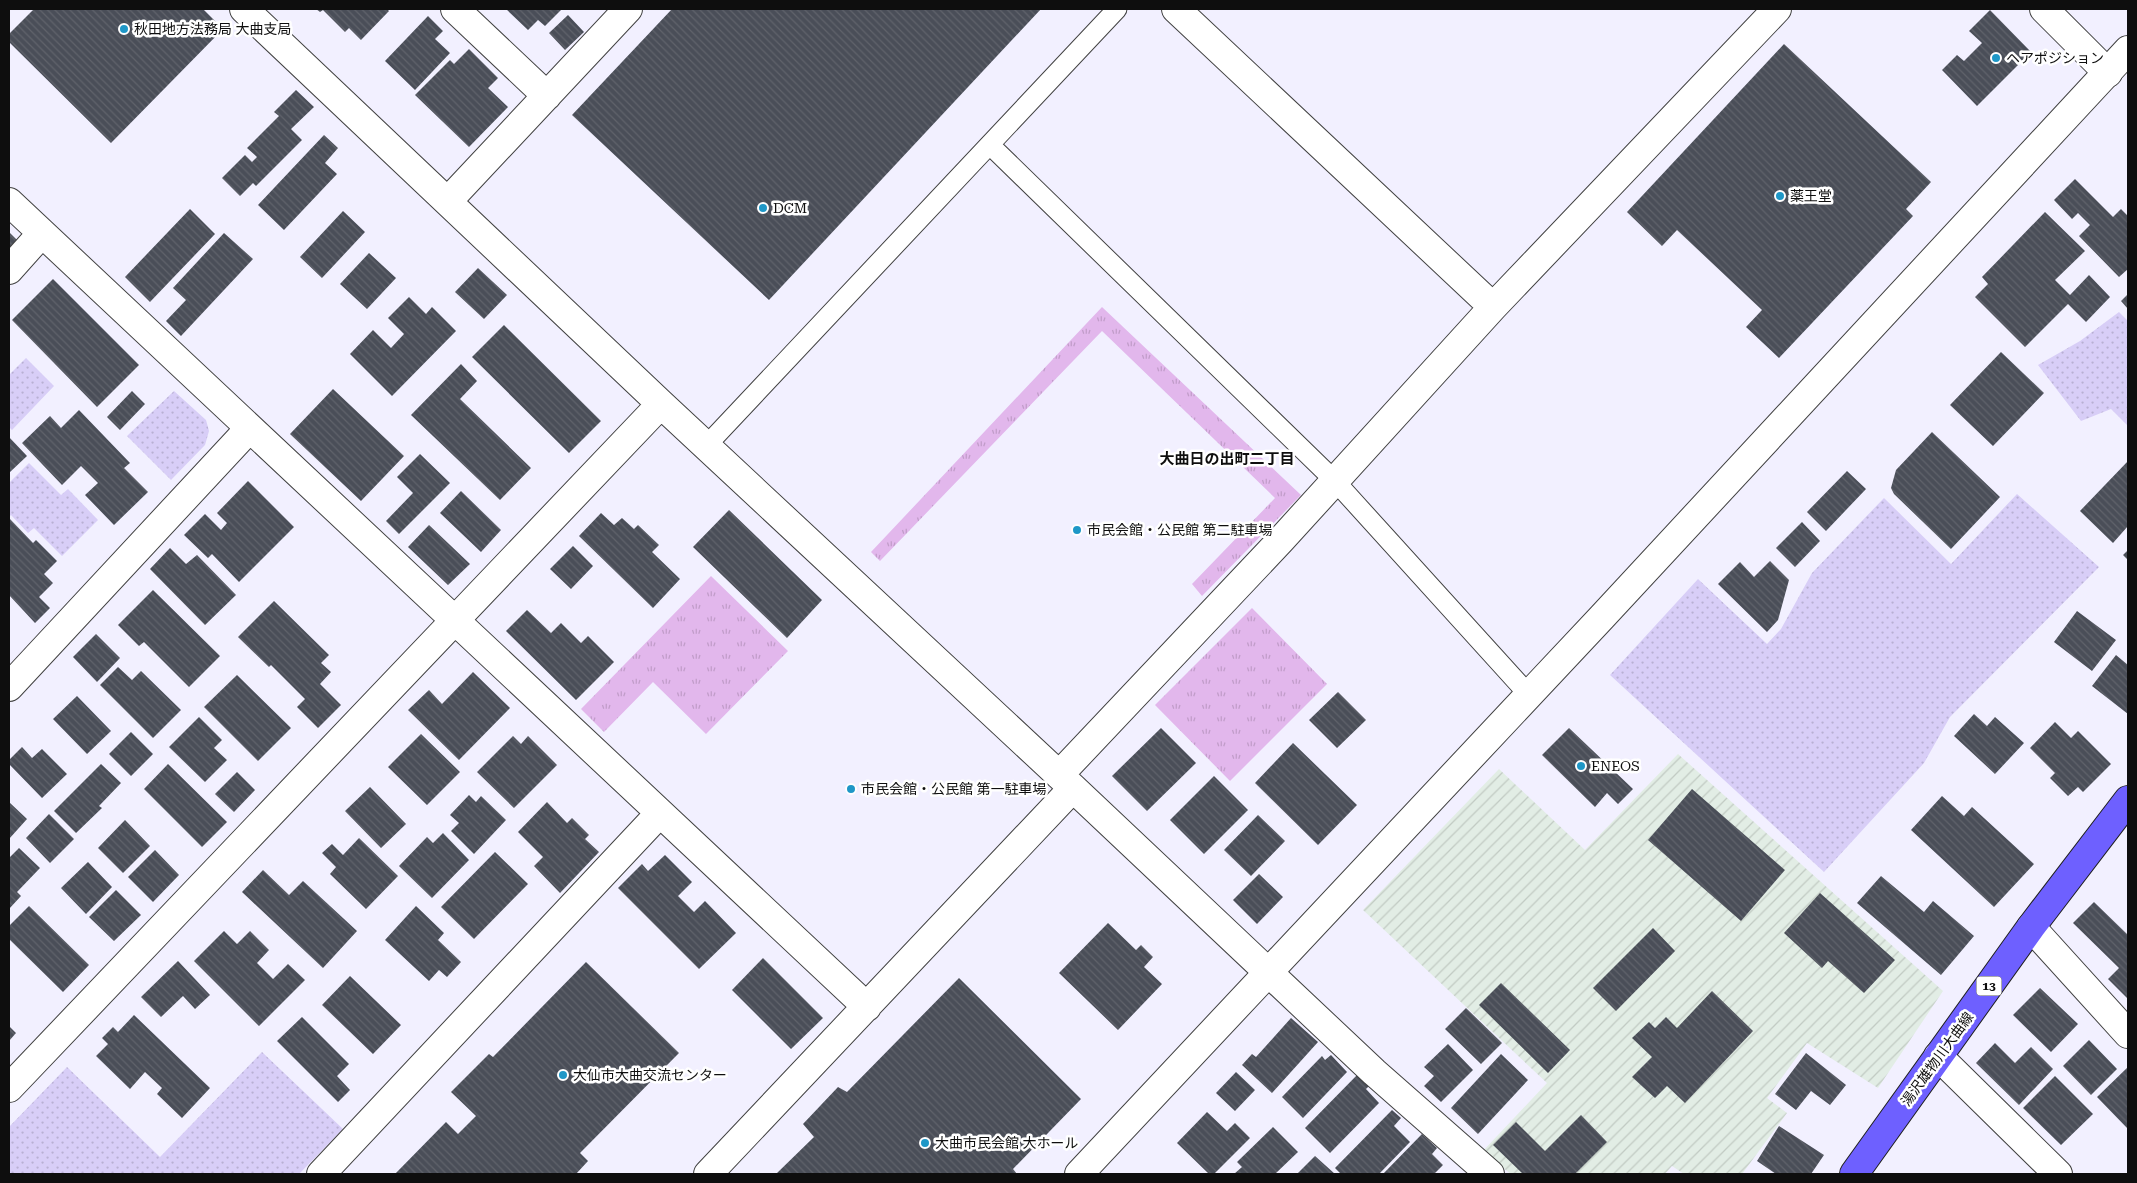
<svg xmlns="http://www.w3.org/2000/svg" width="2137" height="1183" font-family="'Roboto Serif','Noto Sans JP',serif">
<defs>
<pattern id="industrial-furrows" width="10" height="10" patternUnits="userSpaceOnUse" patternTransform="scale(1.25)"><rect width="10" height="10" fill="#e2ede5"/><path d="M-1 1l2-2M0 10L10 0M9 11l2-2" fill="none" stroke="#c1cac3"/></pattern>
<pattern id="farmland-dots" width="8" height="8" patternUnits="userSpaceOnUse" patternTransform="scale(1.25)"><rect width="8" height="8" fill="#d8cef7"/><path d="M2 2h.1M6 6h.1" fill="none" stroke="#b8b0d3" stroke-width="1.8" stroke-linecap="round"/></pattern>
<pattern id="grass-tufts" width="24" height="20" patternUnits="userSpaceOnUse" patternTransform="scale(1.25)"><rect width="24" height="20" fill="#e2b7ec"/><path d="M3 7l-1-3M5 7V3M7 7l1-3M15 17l-1-3M17 17v-4M19 17l1-3" fill="none" stroke="#c19cc9"/></pattern>
<pattern id="building-back-hatch" width="6" height="6" patternUnits="userSpaceOnUse" patternTransform="scale(1.25)"><rect width="6" height="6" fill="#4a4e58"/><path d="M-1 5l2 2M0 0l6 6M5-1l2 2" fill="none" stroke="#60636b"/></pattern>
</defs>
<rect width="100%" height="100%" fill="#f2f0ff"/>
<path fill="url(#industrial-furrows)" d="M1678,754l265,237 -65,97 -71,-45 -40,55 20,15 -45,61h-58l-12,-8 -7,8h-154l-29,-22 65,-69 -184,-173 136,-141 86,81z"/>
<path fill="url(#farmland-dots)" d="M2119,312l9,9v105l-17,-17 -30,12 -43,-56 42,-24z
M26,358l28,28 -42,44 -3,-3v-52z
M174,391l32,29 3,11 -4,14 -34,35 -44,-44z
M29,463l32,32 7,-6 30,31 -36,36 -28,-28 -6,5 -17,-18 -2,2v-34z
M2017,494l82,73 -149,150 -26,46 -100,109 -214,-197 88,-96 69,65 14,-15 31,-56 72,-75 67,66z
M262,1052l81,77 -44,45h-290v-47l58,-60 93,90z"/>
<path fill="url(#grass-tufts)" d="M1102,307l199,188 -99,101 -10,-12 83,-86 -173,-167 -222,230 -9,-9z
M711,576l77,75 -82,83 -53,-52 -49,50 -23,-23z
M1252,608l75,76 -97,97 -75,-76z"/>
<path fill="url(#building-back-hatch)" d="M34,9h169l20,20 -112,114 -102,-101v-8z
M316,9h71l2,2 -28,29 -12,-12 -4,4 -22,-22 -3,2z
M506,9h56l-17,17 -7,-6 -10,10z
M672,9h369l-272,291 -197,-185z
M1990,10l41,42 -54,54 -35,-36 15,-15 7,6 18,-18 -13,-12z
M568,15l16,17 -19,18 -16,-17z
M428,16l15,15 -8,8 15,14 -35,37 -30,-29z
M1784,44l147,138 -25,27 7,7 -134,142 -33,-31 16,-17 -85,-80 -15,16 -35,-34z
M469,49l29,29 -10,10 20,19 -39,40 -54,-52 35,-35 4,4z
M296,90l18,17 -23,22 11,11 -46,46 -3,-3 -13,13 -18,-18 23,-23 7,7 5,-5 -10,-9 32,-32 -5,-4z
M324,135l14,13 -13,15 12,11 -53,56 -26,-25z
M2075,179l38,38 8,-8 7,7v53l-9,8 -40,-41 11,-11 -12,-12 -6,6 -18,-19z
M190,209l25,25 -65,68 -25,-25z
M343,211l22,21 -43,46 -22,-21z
M2045,212l40,39 -30,29 15,15 19,-20 21,22 -24,25 -18,-18 -43,43 -50,-50 13,-13 -6,-7z
M9,232l8,8 -8,8z
M224,233l29,26 -72,77 -15,-15 20,-21 -13,-12z
M369,253l27,25 -29,31 -27,-25z
M478,268l29,27 -23,24 -29,-27z
M53,279l86,86 -42,42 -85,-87z
M2128,294v15l-7,-8z
M409,297l17,17 6,-7 24,24 -64,65 -42,-42 23,-24 18,18 13,-14 -16,-16z
M504,325l97,96 -32,32 -97,-96z
M2001,352l43,41 -51,53 -43,-41z
M461,364l16,17 -17,18 71,69 -31,32 -89,-85z
M333,389l71,67 -43,45 -71,-67z
M132,391l13,13 -25,26 -13,-13z
M79,410l51,53 -6,5 24,24 -34,33 -29,-30 13,-12 -17,-17 -19,19 -40,-42 28,-27 11,12z
M1932,432l68,65 -49,52 -57,-55 -3,-6 5,-18z
M9,437l18,19 -18,17z
M420,454l30,29 -51,51 -13,-13 27,-28 -16,-16z
M2128,461v65l-15,17 -33,-32z
M1847,471l19,18 -40,42 -19,-19z
M248,481l46,46 -55,55 -27,-28 -4,4 -24,-23 21,-21 16,16 6,-7 -10,-10z
M461,491l40,39 -20,22 -41,-39z
M729,510l93,90 -35,38 -94,-91z
M601,513l13,12 8,-7 12,11 4,-4 21,20 -7,7 28,27 -27,29 -74,-72z
M9,518l24,25 3,-3 21,21 -13,13 9,9 -14,14 11,11 -15,15 -26,-28z
M1802,522l18,19 -25,26 -19,-19z
M429,525l41,39 -22,21 -40,-38z
M573,546l20,20 -22,23 -21,-20z
M170,548l16,16 11,-9 39,40 -31,30 -55,-56z
M2128,550v10l-5,-5z
M1770,561l19,19 -11,40 -11,12 -49,-48 22,-22 14,15z
M153,590l67,66 -31,31 -45,-45 -5,4 -21,-21z
M274,601l55,54 -8,8 10,9 -11,12 21,21 -23,23 -21,-21 8,-8 -34,-34 -2,2 -31,-30z
M527,610l24,23 10,-10 20,20 7,-7 26,26 -38,38 -70,-69z
M2077,611l39,29 -24,31 -38,-29z
M96,634l24,24 -23,24 -24,-25z
M2116,655l12,10v49l-36,-28z
M118,667l14,13 9,-9 40,39 -28,28 -53,-53z
M473,672l37,36 -51,52 -51,-50 21,-20 13,14z
M237,675l54,53 -33,33 -54,-54z
M1338,692l28,28 -29,28 -28,-28z
M77,696l34,35 -24,23 -34,-35z
M1974,714l13,12 8,-9 29,26 -29,31 -41,-38z
M199,717l23,23 -8,8 13,12 -22,22 -36,-35z
M2055,722l16,16 7,-7 33,33 -28,28 -5,-5 -10,9 -18,-18 5,-5 -25,-25z
M1161,728l35,35 -49,48 -35,-35z
M1569,728l64,61 -15,15 -11,-11 -12,14 -53,-52z
M131,732l22,22 -22,22 -22,-22z
M421,734l39,38 -33,33 -39,-38z
M513,736l8,8 7,-8 29,29 -43,43 -37,-36z
M1293,743l64,62 -39,40 -63,-62z
M22,747l10,11 10,-9 25,25 -25,24 -33,-34v-4z
M101,764l20,19 -22,23 3,2 -26,25 -22,-22z
M168,764l59,58 -25,25 -58,-58z
M237,772l18,18 -21,22 -19,-18z
M1214,776l34,34 -44,44 -34,-34z
M370,787l36,37 -25,24 -36,-37z
M1692,789l93,81 -44,51 -93,-81z
M469,795l7,7 5,-6 25,24 -32,34 -23,-23 8,-8 -9,-8z
M1942,796l22,20 8,-9 62,57 -40,43 -83,-77z
M9,802l18,17 -18,20z
M547,802l20,21 5,-5 17,17 -4,4 14,13 -39,41 -26,-27 9,-9 -25,-25z
M49,814l25,25 -24,24 -24,-25z
M1258,815l27,26 -34,35 -27,-26z
M125,820l25,26 -27,27 -25,-25z
M443,833l26,27 -37,38 -33,-32 28,-29 6,6z
M359,838l39,38 -32,33 -36,-35 6,-7 -14,-14 10,-9 11,11z
M19,848l21,20 -23,24 4,4 -12,13v-51z
M155,850l24,25 -26,27 -25,-25z
M495,852l33,32 -54,55 -33,-32z
M665,855l27,27 -14,14 16,16 11,-11 31,32 -37,36 -81,-81 24,-24 6,7z
M88,862l24,25 -26,27 -25,-26z
M263,870l26,25 14,-14 54,50 -34,37 -81,-76z
M1259,874l24,23 -26,27 -24,-24z
M1881,876l43,36 9,-11 41,35 -33,39 -84,-72z
M116,890l25,25 -27,26 -25,-24z
M1820,893l75,67 -31,33 -36,-32 -6,7 -38,-35z
M2094,902l34,33v64l-20,-20 11,-11 -46,-45z
M29,906l60,59 -26,27 -54,-53v-13z
M416,906l28,27 -6,7 23,22 -14,15 -8,-7 -10,11 -44,-41z
M1108,923l28,27 5,-5 12,12 -9,10 18,17 -44,46 -59,-57z
M1653,928l22,23 -59,60 -23,-23z
M224,931l13,13 13,-13 19,19 -12,13 16,16 15,-15 17,16 -46,46 -65,-65z
M763,958l60,60 -32,31 -59,-59z
M178,961l32,34 -15,14 -12,-13 -22,21 -20,-20z
M586,962l93,91 -99,100 8,8 -12,13h-181l51,-52 12,12 18,-18 -25,-24 38,-38 4,3z
M350,976l51,49 -28,29 -51,-49z
M959,978l122,121 -68,70 4,5h-241l38,-37 -11,-13 35,-37 9,5z
M1501,983l69,67 -22,23 -69,-68z
M2040,988l38,36 -27,28 -38,-37z
M1712,991l41,40 -68,72 -18,-17 -12,12 -23,-21 20,-20 -20,-19 17,-16 6,6 11,-11 11,11z
M1466,1008l36,35 -21,21 -36,-35z
M134,1015l76,73 -28,30 -25,-24 5,-6 -17,-16 -15,17 -34,-33 12,-12 -6,-6 11,-11 5,5z
M302,1017l47,47 -12,12 13,14 -12,12 -61,-61z
M1291,1018l27,24 -46,51 -30,-28 10,-11 4,3z
M9,1026l7,7 -7,8z
M2089,1040l28,29 -26,26 -28,-29z
M1995,1043l20,20 16,-16 22,22 -34,36 -43,-42z
M1448,1044l25,26 -32,32 -17,-16 10,-10 -10,-9z
M1806,1053l40,32 -16,20 -19,-14 -15,19 -21,-16z
M1501,1054l27,26 -50,54 -27,-26z
M1331,1055l16,17 -44,46 -21,-21 40,-41 3,4z
M2128,1067v62l-31,-32z
M1236,1072l19,18 -20,21 -19,-18z
M1359,1073l11,12 -4,4 13,14 -49,50 -25,-25z
M2055,1076l38,38 -32,31 -38,-37z
M1392,1110l9,8 -7,8 16,16 -31,32h-38l-6,-6z
M1207,1112l20,19 8,-8 15,15 -36,36h-5l-32,-31z
M1581,1115l26,27 -32,32h-52l-30,-29 23,-23 29,29z
M1779,1126l45,29 -13,19h-35l-19,-13z
M1273,1127l25,25 -23,22h-41l8,-7 -5,-5z
M1422,1134l15,14 -5,6 11,11 -9,9h-51z
M1315,1156l20,18h-38z"/>
<g fill="none" stroke-linecap="round" stroke-linejoin="round">
<g stroke="#414141" stroke-width="21">
<path id="service" d="M990,145l345,336 194,214
M706,446l411,-437"/>
</g>
<g stroke="#414141" stroke-width="30">
<path id="minor" d="M244,9l417,395 412,384 301,284 116,102
M455,9l92,87
M1176,9l317,298
M2044,9l64,64
M448,201l180,-192
M9,202l858,805
M9,270l33,-37
M9,687l240,-258
M1059,775l222,-235 212,-233 284,-298
M2031,927l97,107
M1938,1056l120,118
M9,1088l652,-684
M321,1174l339,-361
M708,1174l365,-386"/>
</g>
<g stroke="#414141" stroke-width="30">
<path id="tertiary" d="M1079,1174l523,-557 526,-567"/>
</g>
<g stroke="#1f1f1f" stroke-width="30">
<path id="primary" d="M1854,1174l177,-247 97,-127"/>
</g>
<use href="#service" stroke="#fff" stroke-width="19"/>
<use href="#minor" stroke="#fff" stroke-width="28"/>
<use href="#tertiary" stroke="#fff" stroke-width="28"/>
<use href="#primary" stroke="#6e60ff" stroke-width="28"/>
</g>
<g fill="#1e97c7" stroke="#fff" stroke-width="2">
<circle cx="124" cy="29" r="5"/>
<circle cx="1996" cy="58" r="5"/>
<circle cx="1780" cy="196" r="5"/>
<circle cx="763" cy="208" r="5"/>
<circle cx="1077" cy="530" r="5"/>
<circle cx="1581" cy="766" r="5"/>
<circle cx="851" cy="789" r="5"/>
<circle cx="563" cy="1075" r="5"/>
<circle cx="925" cy="1143" r="5"/>
</g>
<g text-anchor="middle" dominant-baseline="central" stroke-width="5" stroke-linejoin="round" paint-order="stroke">
<rect fill="#fff" stroke="#565656" stroke-width="1" x="1976.5" y="976.5" width="25" height="19" rx="4"/>
<g font-size="12" font-weight="bold" fill="#0e0e0e">
<text x="1989" y="986">13</text>
</g>
<g font-size="14" fill="#0e0e0e" stroke="#fff" text-anchor="start">
<text x="134" y="29">秋田地方法務局 大曲支局</text>
<text x="2006" y="58">ヘアポジション</text>
<text x="1790" y="196">薬王堂</text>
<text x="773" y="208">DCM</text>
<text x="1087" y="530">市民会館・公民館 第二駐車場</text>
<text x="1591" y="766">ENEOS</text>
<text x="861" y="789">市民会館・公民館 第一駐車場</text>
<text x="573" y="1075">大仙市大曲交流センター</text>
<text x="935" y="1143">大曲市民会館 大ホール</text>
</g>
<g font-size="14" fill="#0e0e0e" stroke="#fff">
<text transform="translate(1937 1059) rotate(-54)">湯沢雄物川大曲線</text>
</g>
<g font-size="15" font-weight="bold" fill="#0e0e0e" stroke="#fff">
<text x="1227" y="459">大曲日の出町二丁目</text>
</g>
</g>
<rect width="2137" height="1183" fill="none" stroke="#0e0e0e" stroke-width="20"/>
</svg>
